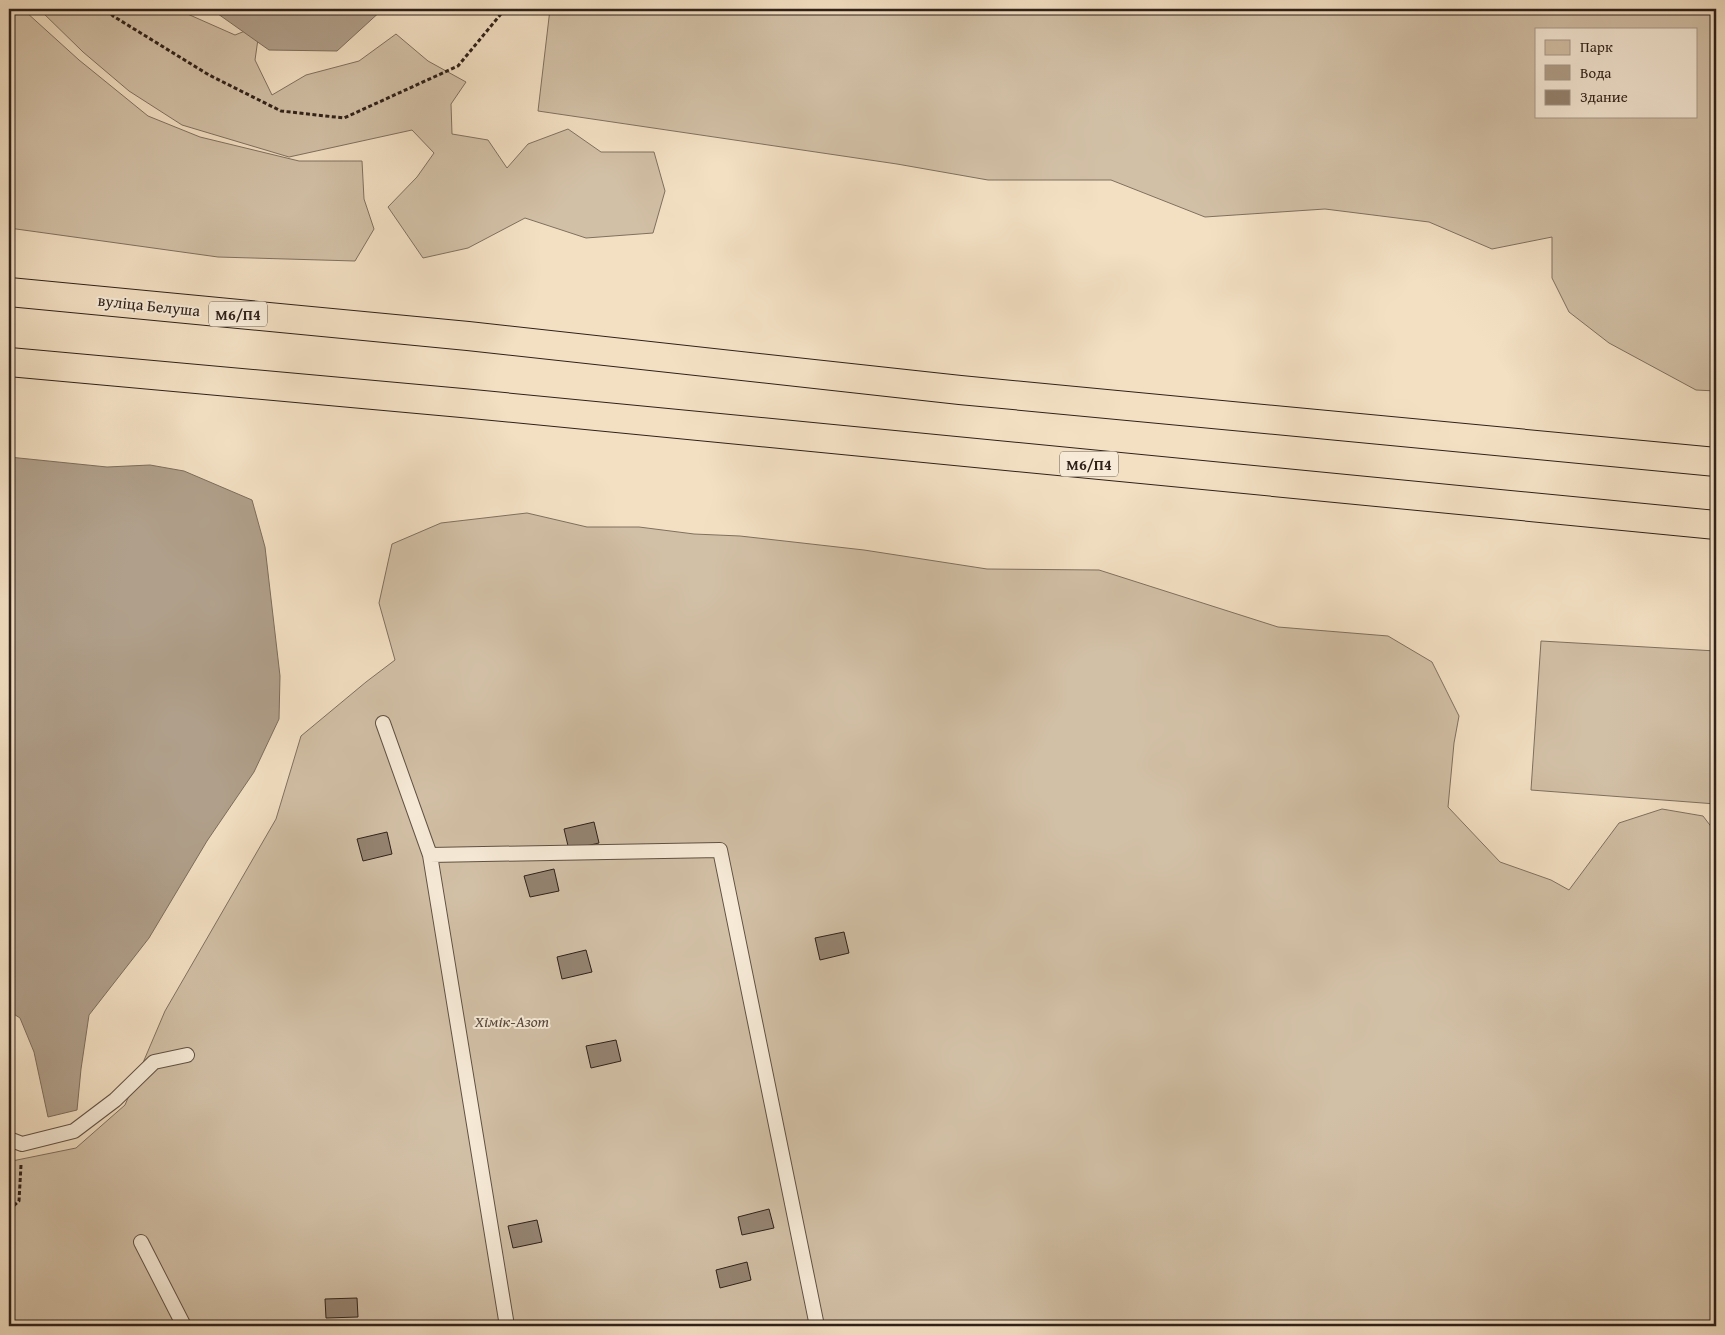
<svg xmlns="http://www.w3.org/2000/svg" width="1725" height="1335" font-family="'Gentium Book Plus',serif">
<rect width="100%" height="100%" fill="#f3e0c3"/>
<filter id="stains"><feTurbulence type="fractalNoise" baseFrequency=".004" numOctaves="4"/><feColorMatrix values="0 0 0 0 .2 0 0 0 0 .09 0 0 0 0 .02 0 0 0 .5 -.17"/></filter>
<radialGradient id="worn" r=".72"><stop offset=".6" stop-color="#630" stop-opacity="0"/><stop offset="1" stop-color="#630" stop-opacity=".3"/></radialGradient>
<path fill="#d2c0a6" stroke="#807060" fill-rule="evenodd" d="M9,9h8l9,3 53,48 69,56 52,21 99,24h63l2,38 10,30 -19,32 -137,-4 -209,-29z
M39,9h142l2,3 52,23 25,-10 -5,35 17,35 34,-20 53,-14 37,-27 32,27 38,21 -15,22 1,30 36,6 19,28 21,-24 40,-15 33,23h53l11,39 -12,42 -67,5 -61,-20 -57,30 -45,10 -35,-51 29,-30 17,-24 -22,-23 -123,27 -107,-32 -53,-34 -46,-39z
M550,9h1166v382l-20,-1 -87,-47 -40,-31 -17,-34v-41l-60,12 -63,-27 -104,-13 -120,8 -94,-37h-123l-91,-16 -359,-53zM1536,29h160v87h-160z
M527,513l60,14h52l55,7 46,2 124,14 123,19 112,1 179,57 110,9 44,26 27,54 -5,27 -6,64 52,55 51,18 18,10 50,-67 43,-14 41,7 13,17v493h-1707v-166l3,1 64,-13 49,-43 40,-94 111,-192 25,-83 65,-54 29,-22 -16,-57 13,-59 49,-21z
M1541,641l175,10v153l-185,-14z"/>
<path fill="#b09f8a" stroke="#7c6d5d" d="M211,9h172l-46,42 -68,-1z
M9,457l98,10 43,-2 34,6 68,29 13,47 15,129 -1,43 -25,53 -47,69 -58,97 -60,77 -8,54 -4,41 -29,7 -14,-65 -14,-34 -11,-7z"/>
<path fill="#958472" stroke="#2f211a" d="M594,822l5,21 -30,7 -5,-21z
M387,832l5,22 -29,7 -6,-22z
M554,869l5,22 -29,6 -6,-21z
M844,932l5,21 -29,7 -5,-22z
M586,950l6,22 -30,7 -5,-22z
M616,1040l5,21 -30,7 -5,-22z
M769,1209l5,19 -32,7 -4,-18z
M537,1220l5,22 -29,6 -5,-22z
M747,1262l4,18 -31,8 -4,-18z
M357,1298l1,19 -32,1 -1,-19z"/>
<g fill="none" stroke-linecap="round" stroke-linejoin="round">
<g stroke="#605144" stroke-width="16">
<path id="lane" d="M383,723l47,132 77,471
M430,855l290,-5 97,476
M9,1139l13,5 52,-13 41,-31 39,-38 33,-7
M141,1242l43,84"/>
</g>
<g stroke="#2f211a" stroke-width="30">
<path id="highway" d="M9,292l459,44 492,54 756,72
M9,362l453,41 1254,122"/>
</g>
<path stroke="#2f211a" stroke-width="3" stroke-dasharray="4 2.5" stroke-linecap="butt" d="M107,9l6,7 96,59 72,36 63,7 114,-52 47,-57
M9,1210l10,-9 2,-36"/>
<use href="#lane" stroke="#f7ebd8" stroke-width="14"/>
<use href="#highway" stroke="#f3e0c3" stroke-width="28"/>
</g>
<g text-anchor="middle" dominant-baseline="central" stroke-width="4" stroke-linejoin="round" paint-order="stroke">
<g fill="#f7ebd8" stroke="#6b5e53" stroke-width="1">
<rect x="209" y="301.5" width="58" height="25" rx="4"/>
<rect x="1060" y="451.5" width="58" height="25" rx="4"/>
</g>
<g font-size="15" font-weight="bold" fill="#2f211a">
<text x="238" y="314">М6/П4</text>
<text x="1089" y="464">М6/П4</text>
</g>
<g font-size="16" fill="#2f211a" stroke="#f7ebd8">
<text transform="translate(149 305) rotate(6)">вуліца Белуша</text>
</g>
<g font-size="16" font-style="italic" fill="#58493d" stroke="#f7ebd8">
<text x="512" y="1021">Хімік-Азот</text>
</g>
</g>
<rect width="1725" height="1335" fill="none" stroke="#f3e0c3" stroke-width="30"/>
<rect x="10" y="10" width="1705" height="1315" fill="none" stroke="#2f211a" stroke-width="2.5"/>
<rect x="15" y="15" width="1695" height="1305" fill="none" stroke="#2f211a"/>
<rect x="1535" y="28" width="162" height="90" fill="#f7ebd8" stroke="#a79a8c"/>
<rect x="1545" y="40" width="25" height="15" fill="#d2c0a6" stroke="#a79a8c"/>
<text x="1580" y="52" font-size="15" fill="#2f211a">Парк</text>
<rect x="1545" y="65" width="25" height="15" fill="#b09f8a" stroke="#a79a8c"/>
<text x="1580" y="78" font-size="15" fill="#2f211a">Вода</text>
<rect x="1545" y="90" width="25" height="15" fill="#958472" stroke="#a79a8c"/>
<text x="1580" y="102" font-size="15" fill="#2f211a">Здание</text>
<rect width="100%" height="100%" filter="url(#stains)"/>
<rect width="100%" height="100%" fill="url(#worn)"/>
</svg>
